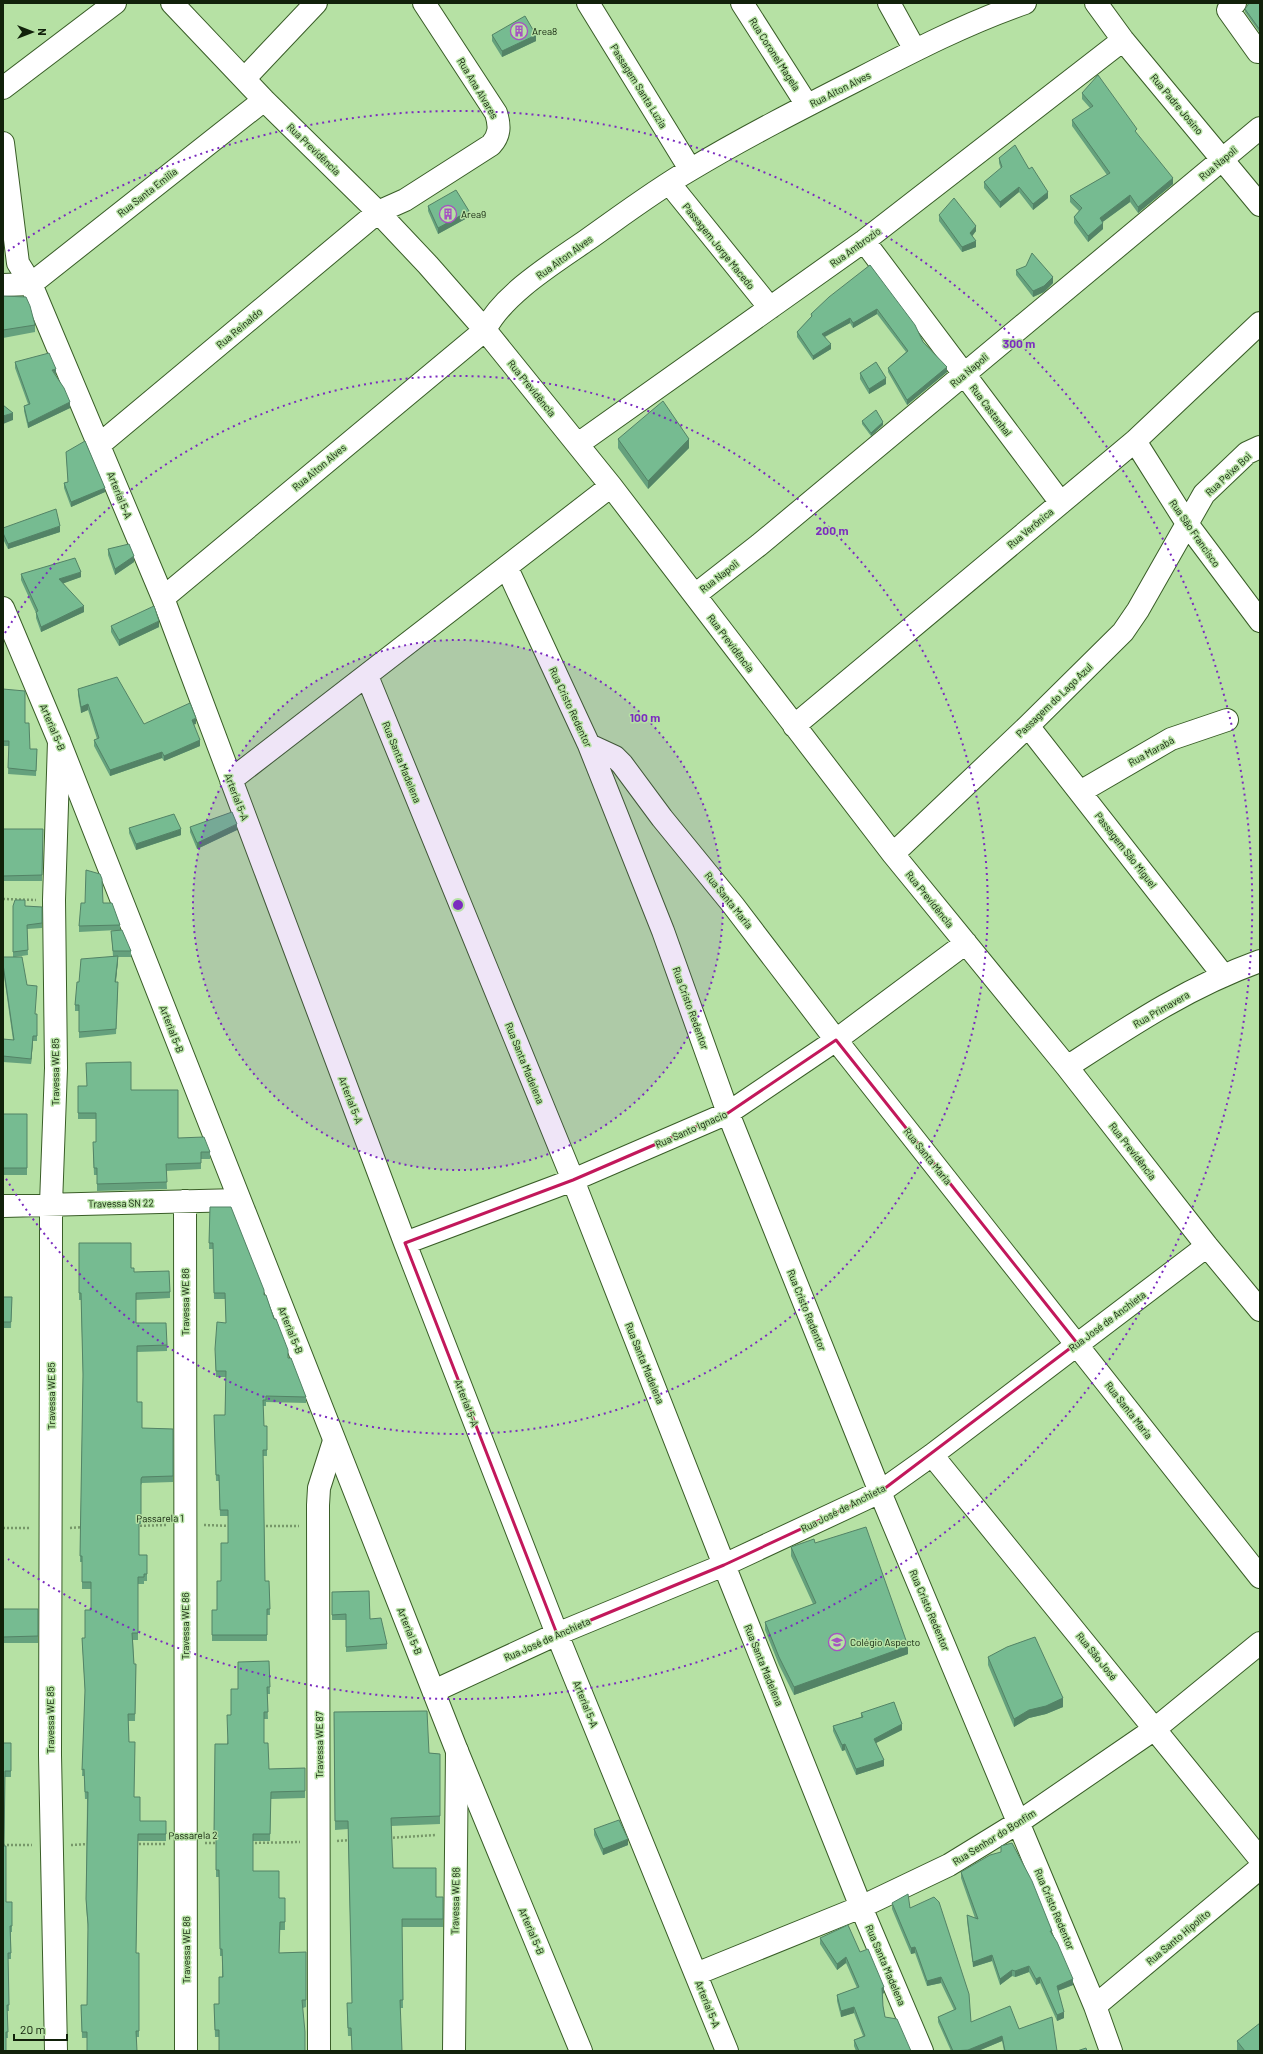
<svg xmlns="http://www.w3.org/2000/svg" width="1263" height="2054" font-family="Barlow,sans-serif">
<rect width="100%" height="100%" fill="#b6e1a4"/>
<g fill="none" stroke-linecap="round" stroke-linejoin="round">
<g stroke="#395d27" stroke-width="24">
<path id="minor" d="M172,3l92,97 114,112 50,53 57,65 126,156 282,368 174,213 140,179 53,64
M588,3l102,166
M742,3l65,102
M889,3l26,47
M1096,3l27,37 137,165
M1235,3l-7,7 30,42 2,-2
M245,78l71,-75
M3,88l112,-85
M264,100l-233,184 132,314 242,645 152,391 170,417
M669,183l101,125
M864,241l197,262
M1135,441l53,84 72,96
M578,444l286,-203 259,-201
M99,445l279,-233 27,-12 86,-55c9,-10 9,-19 5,-32l-72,-110
M507,568l82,177 74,186 65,182 152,379 215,514 16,45
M695,595l64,-50 501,-417
M163,598l322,-268c18,-36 69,-67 102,-90 34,-24 67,-49 103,-70 55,-33 112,-62 169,-91 54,-28 108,-56 166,-76
M367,676l206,504 151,385 137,342 61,144
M794,726l341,-285 125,-118
M1028,726l195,249
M589,745l26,12 7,7 40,54 71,87 103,135 424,537
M231,780l380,-294
M1080,792l91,-53 56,-19
M893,854l135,-128 95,-94 15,-22 66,-116 43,-41 13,-6
M1067,1067c63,-41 121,-80 193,-106
M185,1201l1,850
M3,1206l236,-6
M405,1243l168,-63 155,-67 108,-73 130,-97
M932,1455l328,404
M434,1691l123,-57 167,-69 156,-73 52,-37 275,-209
M696,1974l165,-67 88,-42 70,-43 137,-94 104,-85
M1095,2006l165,-138
M56,2051l-6,-296 1,-398v-153l5,-136 -2,-168 5,-159
M319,2051l-1,-546 1,-17 15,-47
M454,2051l3,-300"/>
</g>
<g stroke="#395d27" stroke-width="24">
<path id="major" d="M3,143l15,120 13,21 -28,1
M3,608l56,133 398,1010 124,300"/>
</g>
<path stroke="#769768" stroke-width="2.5" stroke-dasharray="2 2" stroke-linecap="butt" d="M3,899l33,1
M204,1525l27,1
M136,1526l31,-1
M262,1526h37
M3,1528h28
M70,1528l13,-1
M389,1838l47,-3
M337,1841l13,-1
M205,1843h13
M251,1843l49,-1
M135,1844h31
M3,1845h29
M71,1845l17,-1"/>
<use href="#minor" stroke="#fff" stroke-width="22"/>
<use href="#major" stroke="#fff" stroke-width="22"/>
</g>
<path fill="#65a17d" d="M1260,3v30l-15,-21v-3z
M492,35l44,6 -34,16 -10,-16z
M1082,93l55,41 36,50 -35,29 -8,-11 -28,20 1,7 -15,13 -14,-19v-6l5,-6 -9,-9v-6l37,-21 -35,-49v-6l18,-12 -8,-9z
M999,158l30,11 19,29 -15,12 -14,-18 -19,16 -16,-20v-6l17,-13 -2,-6z
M428,206l41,11 -31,17 -10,-23z
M939,215l37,16 -4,5 4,11 -14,5 -23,-31z
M870,265l53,77 24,30 -40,33 -19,-33v-4l18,-16 -29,-38 -24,14 -3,-5 -25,14 6,12 -18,11 -16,-23v-5l14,-15v-3z
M1016,270l37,13 -9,9 -11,5 -17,-22z
M3,296l32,29v7l-32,6z
M15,362l41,13 14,33 -42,20 -4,-17v-5l4,-2 -13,-36z
M860,373l26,11 -17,10 -9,-15z
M862,421l21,4 -12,11 -9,-12z
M618,439l71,9 -41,41 -30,-41z
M66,452l39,40 -34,15 -7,-19v-5l4,-1z
M3,528l57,4 -52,17 -5,-10z
M108,549l26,13 -19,13 -7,-20z
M21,574l60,3 -18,6 21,29 -43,20 -5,-14v-5l-15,-33z
M111,626l48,1 -40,19 -8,-14z
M3,689l22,34 5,26h7l-1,27 -28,-2 1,-28h-6z
M78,689l66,35h52h-2l6,22 -36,15 -2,-3 -52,18 -16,-30v-6l3,-1 -9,-29 -7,3 -3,-18z
M190,827l47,3 -40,19 -7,-17z
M129,828l52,7 -45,15 -7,-17z
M3,829h40l-1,52h-39z
M85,903h18l17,22v5l11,21v6h-13l-2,25 2,6 -2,46 -37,4v-27h-4v-6l4,-23 34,-26 -2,-25 6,-1 -38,2v-6z
M13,906l29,1v21l-15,1 1,26 -13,2 12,28 8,29h2v27h-4l-2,23 -28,-2v-23l10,1 -10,-71v-12h10z
M78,1086l53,4 47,48 32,14v7h-9v10l-35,2 1,18 -70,2v-16h-3l-1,-26 3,-7v-23h-18z
M3,1114h24v61h-24z
M210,1207l54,88 24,63 18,39v6l-40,-1v4h-3l1,20h3v30h-4l2,125h4l1,34h-3v26h-55v-31h5l11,-67v-27h-8l-1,-35h-3l-2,-60 11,-6 1,-38h-10l-1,-22 11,-32 -1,-24h-11l-1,-50h-4z
M79,1243l52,25 3,4 36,20v6l-34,2v23l31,22v6l-30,1v50l5,26 31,1v53l-31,1 -1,2v39h-2v31h8v26h-3v3h-6v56h-5l1,24h2l-1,57h-7l1,21 5,55 6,24 26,7v13h-28l-2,112h3v84l-57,1 -1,-33h6l1,-75 -2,-25 1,-106h-2l-1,-23h-2l3,-83 -3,-55h3l6,-28v-21h-9v-27h-2l3,-184 -2,-78h-2z
M3,1278v19h9l-1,31h-8z
M815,1543l93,111 -114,41 -15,-30 -14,-35v-8l48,-18 -22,-48v-9z
M332,1592l38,27 17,25v5l-41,3v-32h-14z
M3,1609h35v34h-35z
M988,1657l75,50 -17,7 -17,4 -15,9 -26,-62z
M269,1661l1,33h-3l1,25h-4v24l5,26 36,-1v30l-34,1 -1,42h-17v30l26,27h6v32h-5l-1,23 27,-1v55l-3,1 -84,29h-4l-1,-33h5l3,-27v-21h-2l-1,-79h-3v-37h-2l1,-96h12l4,-29 7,-26z
M334,1712l95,41 11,1v70l-49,2 2,42 43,29h7v30h-41l1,81h-2l-50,28h-3l-1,-25 5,-8 -4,-174 -13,1z
M861,1713l41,17 -26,13 8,23 -28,9 -11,-25 -3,1 -9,-20v-5l28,-9z
M3,1743l8,28v6h-6l-1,69 2,56 6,24v6h-1v27h-3l1,52h-2l1,27h-2l-3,13z
M594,1829l34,16 -25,10 -9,-20z
M961,1872l91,63 21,50 -15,6 6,27 -7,3 -17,-38 -4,2 -7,-13 -14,5 -3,-1 -12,9 -8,-24 -19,6 -6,-46v-6l8,3 -14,-40z
M892,1903l18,5 61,114 48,7 38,22h-53l-2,-10 -24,10h-27l-13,-29v-5l16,-7 -13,-27 -14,3 -12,-33 -4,1 -19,-45z
M820,1938l40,14 24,41 -2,1 1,12 2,11 26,34h-55l-2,-5v-6l9,-4 -9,-23 -13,4 -4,-16v-6l20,-7 -11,-25 -9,7 -17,-26z
M1237,2041l23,10h-22l-1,-1z"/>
<path fill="#538366" d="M536,35v6l-34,16v-6z
M1173,178v6l-35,29v-6z
M1019,187v5l-19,16v-6z
M1048,192v6l-15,12v-6z
M1130,195v7l-30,22v-6z
M469,211v6l-31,17v-6z
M1103,223v6l-15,13v-6z
M976,226v5l-6,8v-6z
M976,241v6l-14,5v-5z
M1053,277v6l-9,9 -11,5v-6z
M877,309v5l-24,14v-5z
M850,318v5l-28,15v-4z
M831,344v5l-18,11v-4z
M947,367v5l-40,33v-5z
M56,369v6l-4,-5z
M886,378v6l-17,10v-5z
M70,402v6l-42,20v-5z
M13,413v7l-10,4v-8z
M883,422v3l-12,11v-3z
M689,439v9l-41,41v-8z
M105,488v4l-34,15v-5z
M60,526v6l-52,17v-5z
M134,556v6l-19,13v-6z
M81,572v5l-22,8v-6z
M84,606v6l-43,20v-5z
M159,621v6l-40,19v-6z
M88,704v6l-7,3v-6z
M196,718v6l-4,1v-5z
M200,740v6l-36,15v-5z
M162,752v6l-52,18v-6z
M237,824v6l-40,19v-6z
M181,829v6l-45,15v-6z
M118,956v6l-3,26v-6z
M33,1036v5l-2,23v-5z
M908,1646v8l-114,41v-8z
M1063,1698v9l-17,7 -17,4 -15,9v-8l15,-9z
M902,1724v6l-28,14v-5z
M845,1744v6l-3,1v-6z
M884,1760v6l-28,9v-6z
M628,1839v6l-25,10v-6z
M915,1947v6l-4,1v-6z
M992,1955v6l-19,6v-5z
M846,1957v6l-9,7v-6z
M1029,1966v6l-14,5v-6z
M1012,1970v6l-12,9v-6z
M941,1977v6l-14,3v-5z
M1040,1977v6l-4,2v-6z
M1073,1979v6l-16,6v-5z
M884,1987v6l-2,1v-6z
M854,2007v6l-13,4v-6z
M1064,2012v6l-7,3v-6z
M1002,2036v5l-24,10h-10v-1z"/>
<path fill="#76bb91" stroke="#538366" d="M1249,3h11v27l-15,-21z
M525,16l11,19 -34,16 -10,-16z
M1098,75l39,54 -2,2 38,47 -35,29 -8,-12 -30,23 3,5 -15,13 -14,-19 8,-9 -12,-12 40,-23 -38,-53 21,-14 -11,-13z
M1015,145l14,24 3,-2 16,25 -15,12 -14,-17 -19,15 -16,-20 18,-15 -3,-9z
M456,190l13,21 -31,17 -10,-22z
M954,198l22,28 -6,7 6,8 -14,6 -23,-32z
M1032,253l21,24 -9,9 -11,5 -17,-21 10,-4z
M870,265l45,60 8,17 24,25 -40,33 -19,-32 20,-17 -31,-42 -24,14 -3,-5 -28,16 9,10 -18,12 -16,-24 15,-16 -1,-2 18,-17z
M3,296l23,1 4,9 5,19 -32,5z
M49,353l7,16 -4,1 12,18 6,14 -42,21 -4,-17 6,-2 -15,-42z
M876,362l10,16 -17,11 -9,-16z
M663,401l26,38 -41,42 -30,-42z
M3,405l10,8 -10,3z
M876,410l7,12 -12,11 -9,-12z
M85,441l20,47 -34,14 -7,-19 4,-1 -2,-30z
M56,509l4,17 -52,18 -5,-11v-5z
M129,544l5,12 -19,13 -7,-20z
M75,558l6,14 -22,7 25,27 -43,21 -5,-15 2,-1 -17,-37z
M154,606l5,15 -40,19 -8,-14z
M117,677l27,47 46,-21 6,15 -4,2 8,20 -36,16 -2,-4 -52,18 -16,-30 5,-2 -11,-34 -7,3 -3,-18z
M3,689l22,2v32h4l1,26h7l-1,22 -28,-3 1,-27h-6z
M232,812l5,12 -40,19 -7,-16z
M174,814l7,15 -45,15 -7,-16z
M3,829h40l-1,46 -39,1z
M86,870l14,4 2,5 1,24h9l8,22 -41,1 2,-23h4z
M15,900h10v6l17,1v16l-15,2 1,25 -15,2v-46z
M122,930l9,21h-18l-2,-20z
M118,956l-3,26h3l-2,47 -37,3v-27h-4l2,-23h2l2,-23z
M3,957h19l5,28 10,1 -2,28h2v22h-4l-2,23 -28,-3v-17l11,1 -11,-76z
M131,1062v28h47v48l26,-1 6,15h-9v11l-35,1 1,18 -70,2v-16h-3l-1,-26h3v-29h-18v-27h9l-1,-23z
M3,1114h24v54h-24z
M210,1207h21l33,83v5h2l8,24h2l12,31v8h3l15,39 -40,-1v4h-3l1,26h3v24h-4l2,131h4l1,28h-3v26h-55v-25h5v-29h4v-38h7v-33h-8l-1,-35h-3l-2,-60h11l1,-44h-10l-1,-22 2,-27 9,1 -1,-30h-11l-1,-50h-4z
M79,1243h52v25h3v4l35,-1 1,21 -34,1v30h30l1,22 -30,1v56h5v26l31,1v47l-31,1 -1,2v38h-2v38h8v19h-3v3h-6v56h-6l2,31h2l-1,50h-7l1,28h6l-1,55h6v24h26v13h-28l-2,119h3v78h-3l1,20h-50v-19h-5l-1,-27h6l1,-81 -2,-25 2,-107h-3l-1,-23 -2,1 3,-80 -3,-52h3v-28h6v-28h-9v-26h-2l3,-182 -2,-81h-2z
M3,1278v19h9l-1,25h-8z
M866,1527l42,119 -114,41 -15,-30 -14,-35 51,-19 -25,-56 23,-8 1,4z
M369,1591l1,28 11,-1 6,26 -41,3v-33l-14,1v-23z
M3,1609h35v27l-35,1z
M1035,1637l28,61 -17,8 -17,4 -15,9 -26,-62 19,-10z
M269,1661l1,26h-3l1,25h-4v31h4l1,26 36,-1v23l-34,1 -1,42h-17v37h26v27h6v24h-5l-1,31 27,-1v48h-4l3,32v19h-86v-21h-4l-1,-26h5v-27h4l-1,-28h-2l-1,-79h-3v-37h-2l1,-89h13l-1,-29h4v-26h7v-27z
M3,1687v56h8v28h-6l-1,75h2v56h6v24h-2l1,27h-3l1,52h-2l1,27h-2v19h-3z
M894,1702l8,22 -28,15 10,21 -28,9 -11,-25 -3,1 -9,-19 30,-9 -2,-4z
M427,1711l2,42 11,1v62l-49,2 2,50h43v29h7v22h-41l1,81h-3l2,51h-50l-1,-23h-3l-1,-25h5l-4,-182h-13l-1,-109z
M619,1820l9,19 -25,10 -9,-20z
M1012,1843l20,38 20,50h-2l7,11 16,37 -16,7 7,26 -7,3 -17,-38 -4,2 -7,-13 -14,5 -3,-1 -12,9 -8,-24 -19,7 -6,-47 11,4 -17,-47 29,-17 11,-3v-6z
M908,1894l2,14 24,-11 5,5 30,92 2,28 39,-16 9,23 33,-12 5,34h-52l-3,-15 -34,14 -15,1 -15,-34 18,-8 -15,-32 -14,4 -12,-34 -4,1 -19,-45z
M848,1925l12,27 8,-3 16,38 -2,1 1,18 2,11 12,2 14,32h-52l-5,-11 11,-4 -11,-29 -13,4 -4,-16 22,-8 -13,-30 -9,7 -17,-26z
M1260,2023v28h-15l-8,-10z
M1086,2048l1,3h-10z"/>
<path fill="none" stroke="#c2185b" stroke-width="3" stroke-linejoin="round" d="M836,1040l241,303 -197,149 -156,73 -167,69 -152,-391 168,-63 155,-67z"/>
<circle cx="458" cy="905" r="265" fill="#7b2cbf" fill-opacity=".12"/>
<g fill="none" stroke="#7b2cbf" stroke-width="2" stroke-dasharray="2 4">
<circle cx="458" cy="905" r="265"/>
<path d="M5 633A529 529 0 1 1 5 1177"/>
<path d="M8 251A794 794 0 1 1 8 1559"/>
</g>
<defs>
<g id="building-ring" transform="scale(0.9)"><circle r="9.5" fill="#b6e1a4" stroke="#a653c2" stroke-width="1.5"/><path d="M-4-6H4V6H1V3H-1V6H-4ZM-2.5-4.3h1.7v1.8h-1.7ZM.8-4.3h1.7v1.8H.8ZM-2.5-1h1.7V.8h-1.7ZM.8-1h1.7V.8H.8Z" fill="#a653c2"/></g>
<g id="school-ring" transform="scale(0.9)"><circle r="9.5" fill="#b6e1a4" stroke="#a653c2" stroke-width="1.5"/><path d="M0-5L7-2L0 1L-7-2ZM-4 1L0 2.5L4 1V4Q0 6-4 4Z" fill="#a653c2"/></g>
</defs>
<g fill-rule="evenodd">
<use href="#building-ring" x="519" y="31"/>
<use href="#building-ring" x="448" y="214"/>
<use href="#school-ring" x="837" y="1642"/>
</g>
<g text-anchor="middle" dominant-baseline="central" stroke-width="3" stroke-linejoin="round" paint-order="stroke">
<g font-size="10" fill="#11210a" stroke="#b6e1a4" text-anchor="start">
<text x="532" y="31">Area8</text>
<text x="461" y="214">Area9</text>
<text x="850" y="1642">Colégio Aspecto</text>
</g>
<g font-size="10" fill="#11210a" stroke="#b6e1a4">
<text transform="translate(775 54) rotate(57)">Rua Coronel Magela</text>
<text transform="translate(639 86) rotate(58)">Passagem Santa Luzia</text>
<text transform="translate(478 88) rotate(59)">Rua Ana Alvares</text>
<text transform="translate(840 89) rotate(-27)">Rua Aiton Alves</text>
<text transform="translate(1177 104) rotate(50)">Rua Padre Josino</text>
<text transform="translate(314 149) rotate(44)">Rua Previdência</text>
<text transform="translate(1218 163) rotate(-40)">Rua Napoli</text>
<text transform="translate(147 192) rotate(-38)">Rua Santa Emilia</text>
<text transform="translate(719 246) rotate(51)">Passagem Jorge Macedo</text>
<text transform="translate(855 247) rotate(-36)">Rua Ambrozio</text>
<text transform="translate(564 257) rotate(-36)">Rua Aiton Alves</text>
<text transform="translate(239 328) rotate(-40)">Rua Reinaldo</text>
<text transform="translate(969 370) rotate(-40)">Rua Napoli</text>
<text transform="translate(532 388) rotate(51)">Rua Previdência</text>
<text transform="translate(991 410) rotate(53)">Rua Castanhal</text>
<text transform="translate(319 467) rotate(-40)">Rua Aiton Alves</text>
<text transform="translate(1228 474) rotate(-43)">Rua Peixe Boi</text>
<text transform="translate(120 495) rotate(68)">Arterial 5-A</text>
<text transform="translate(1030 528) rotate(-40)">Rua Verônica</text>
<text transform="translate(1195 533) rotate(55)">Rua São Francisco</text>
<text transform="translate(719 576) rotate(-38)">Rua Napoli</text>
<text transform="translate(731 643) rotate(53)">Rua Previdência</text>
<text transform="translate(1054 700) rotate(-44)">Passagem do Lago Azul</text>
<text transform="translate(571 707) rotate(65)">Rua Cristo Redentor</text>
<text transform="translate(53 727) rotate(67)">Arterial 5-B</text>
<text transform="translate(1151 751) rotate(-29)">Rua Marabá</text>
<text transform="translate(402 762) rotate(68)">Rua Santa Madelena</text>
<text transform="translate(237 797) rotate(69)">Arterial 5-A</text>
<text transform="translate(1126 850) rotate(52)">Passagem São Miguel</text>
<text transform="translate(930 899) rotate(51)">Rua Previdência</text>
<text transform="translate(729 900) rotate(51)">Rua Santa Maria</text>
<text transform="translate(691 1008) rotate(70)">Rua Cristo Redentor</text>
<text transform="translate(1161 1009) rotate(-30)">Rua Primavera</text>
<text transform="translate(172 1029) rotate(69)">Arterial 5-B</text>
<text transform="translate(525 1063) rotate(68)">Rua Santa Madelena</text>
<text transform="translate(55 1072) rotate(-90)">Travessa WE 85</text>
<text transform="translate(351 1100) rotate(69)">Arterial 5-A</text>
<text transform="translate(691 1129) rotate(-24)">Rua Santo Ignacio</text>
<text transform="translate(1133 1151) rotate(52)">Rua Previdência</text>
<text transform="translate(928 1156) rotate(51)">Rua Santa Maria</text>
<text transform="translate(121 1203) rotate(-1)">Travessa SN 22</text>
<text transform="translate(185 1302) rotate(-90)">Travessa WE 86</text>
<text transform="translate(807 1310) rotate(68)">Rua Cristo Redentor</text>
<text transform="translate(1107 1321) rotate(-37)">Rua José de Anchieta</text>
<text transform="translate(291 1330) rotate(68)">Arterial 5-B</text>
<text transform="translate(645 1363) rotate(68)">Rua Santa Madelena</text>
<text transform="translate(51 1396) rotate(-90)">Travessa WE 85</text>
<text transform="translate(467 1403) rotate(69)">Arterial 5-A</text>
<text transform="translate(1129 1410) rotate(52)">Rua Santa Maria</text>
<text transform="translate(843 1508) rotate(-27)">Rua José de Anchieta</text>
<text transform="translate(160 1518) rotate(-1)">Passarela 1</text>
<text transform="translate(930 1610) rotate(67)">Rua Cristo Redentor</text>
<text transform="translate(185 1626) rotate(-90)">Travessa WE 86</text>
<text transform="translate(410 1631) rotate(68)">Arterial 5-B</text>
<text transform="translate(547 1639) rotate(-24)">Rua José de Anchieta</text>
<text transform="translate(1097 1656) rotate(51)">Rua São José</text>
<text transform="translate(764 1665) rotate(68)">Rua Santa Madelena</text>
<text transform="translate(586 1704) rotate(68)">Arterial 5-A</text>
<text transform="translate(50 1720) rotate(-90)">Travessa WE 85</text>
<text transform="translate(319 1745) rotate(-90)">Travessa WE 87</text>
<text transform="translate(193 1835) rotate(-1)">Passarela 2</text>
<text transform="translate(994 1837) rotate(-32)">Rua Senhor do Bonfim</text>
<text transform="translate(455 1901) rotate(-89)">Travessa WE 88</text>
<text transform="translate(1055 1909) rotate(67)">Rua Cristo Redentor</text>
<text transform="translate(532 1931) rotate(67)">Arterial 5-B</text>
<text transform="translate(1178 1937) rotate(-40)">Rua Santo Hipolito</text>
<text transform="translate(186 1950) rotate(-90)">Travessa WE 86</text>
<text transform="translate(886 1965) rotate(67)">Rua Santa Madelena</text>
<text transform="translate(708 2004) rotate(68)">Arterial 5-A</text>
</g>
</g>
<circle cx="458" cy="905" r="6" fill="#7b2cbf" stroke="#b6e1a4" stroke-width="2"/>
<g font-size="12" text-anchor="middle" font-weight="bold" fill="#7b2cbf" stroke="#b6e1a4" stroke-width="3" stroke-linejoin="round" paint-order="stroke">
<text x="1019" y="348">300 m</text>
<text x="832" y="535">200 m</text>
<text x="645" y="722">100 m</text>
</g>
<rect width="1263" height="2054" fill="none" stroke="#11210a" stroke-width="8"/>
<g transform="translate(32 32) rotate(90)" stroke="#b6e1a4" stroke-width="3" paint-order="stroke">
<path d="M0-3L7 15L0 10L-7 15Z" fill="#11210a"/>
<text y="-6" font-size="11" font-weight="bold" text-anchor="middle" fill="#11210a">N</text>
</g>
<path d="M14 2034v6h53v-6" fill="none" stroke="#11210a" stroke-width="2"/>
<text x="20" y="2034" font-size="12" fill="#11210a" stroke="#b6e1a4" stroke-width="3" paint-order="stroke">20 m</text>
</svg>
